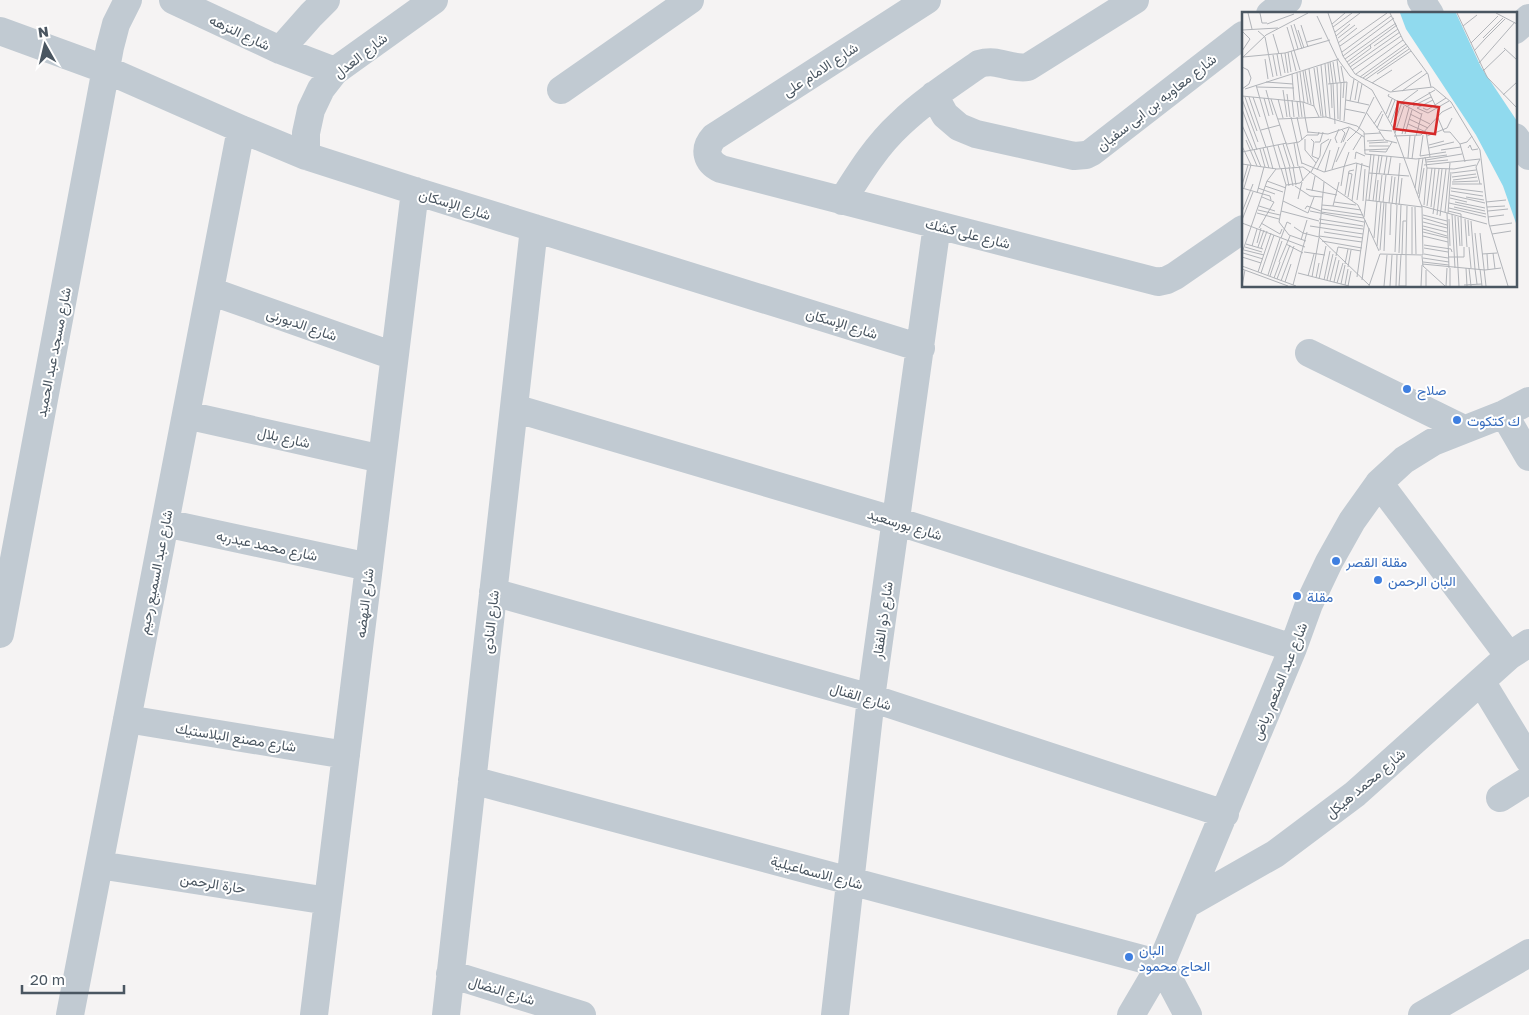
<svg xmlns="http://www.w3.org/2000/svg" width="1529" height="1015" font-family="'Golos Text',Vazirmatn,sans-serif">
<rect width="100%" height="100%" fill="#f5f3f3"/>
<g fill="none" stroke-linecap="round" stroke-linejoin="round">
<path stroke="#c1cad2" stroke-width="28" d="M173,0l107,50 55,21
M927,0l-213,137c-11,12 -8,25 7,32l437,113 9,-2 8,-4 68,-47
M1421,0l9,14
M1270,14l18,-14
M1515,30l14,-12
M0,31l107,39 134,59 65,27 109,35 506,157
M280,50l31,-35 15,-15
M561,90l129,-90
M934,95l11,20 14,12 17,7 98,22 12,-1 6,-3 151,-117
M1515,137l14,19
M306,156v-23l5,-23 10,-21 14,-18 99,-71
M842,201c17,-27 34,-55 58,-77 24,-23 52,-41 79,-60 20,-6 30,6 49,3l107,-67
M210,291l184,65
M1309,353l155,76
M514,408l382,113 397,127
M1504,414l25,43
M186,415l196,44
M1379,483l130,173
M165,523l204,44
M493,592l378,106 354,116
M0,634l110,-587 6,-23 12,-24
M1481,681l48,79
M127,719l219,36
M472,780l689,184 27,51
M1500,798l29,-18
M99,865l229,36
M1187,904l88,-50 80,-60 154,-138 20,-13
M450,974l132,41
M70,1015l171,-886
M314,1015l101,-824
M446,1015l88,-787
M835,1015l36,-317 66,-473
M1131,1015l30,-51 132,-316 16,-44 20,-42 23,-41 27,-38 25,-23 29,-18 71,-28 25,-13
M1422,1015l107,-62"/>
</g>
<g fill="#3f7fe0" stroke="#fff" stroke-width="2">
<circle cx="1407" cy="389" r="5"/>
<circle cx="1457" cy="420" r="5"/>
<circle cx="1336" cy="561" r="5"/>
<circle cx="1378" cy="580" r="5"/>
<circle cx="1297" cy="596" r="5"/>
<circle cx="1129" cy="957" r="5"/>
</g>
<g text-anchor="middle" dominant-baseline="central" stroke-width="4" stroke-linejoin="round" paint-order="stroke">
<g font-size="14" fill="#4a5661" stroke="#fff">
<text transform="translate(240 32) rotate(25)">شارع النزهه</text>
<text transform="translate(360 55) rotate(-38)">شارع العدل</text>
<text transform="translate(820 69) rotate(-33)">شارع الامام على</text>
<text transform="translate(1156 102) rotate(-38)">شارع معاويه بن ابى سفيان</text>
<text transform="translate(455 204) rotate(17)">شارع الإسكان</text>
<text transform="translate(968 233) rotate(14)">شارع على كشك</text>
<text transform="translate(842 323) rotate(17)">شارع الإسكان</text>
<text transform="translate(302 324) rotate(19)">شارع الدبورنى</text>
<text transform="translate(53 352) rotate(-79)">شارع مسجد عبد الحميد</text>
<text transform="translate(284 437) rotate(13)">شارع بلال</text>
<text transform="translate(905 524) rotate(17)">شارع بورسعيد</text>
<text transform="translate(267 545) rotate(12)">شارع محمد عبدربه</text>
<text transform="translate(155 572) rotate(-79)">شارع عبد السميع رحيم</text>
<text transform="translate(364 603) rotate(-83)">شارع النهضه</text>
<text transform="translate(882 620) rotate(-82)">شارع ذو الفقار</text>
<text transform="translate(490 622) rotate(-84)">شارع النادى</text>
<text transform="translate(1279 681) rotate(-68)">شارع عبد المنعم رياض</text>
<text transform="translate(861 696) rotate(17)">شارع القنال</text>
<text transform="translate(236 737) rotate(9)">شارع مصنع البلاستيك</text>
<text transform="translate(1365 783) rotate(-40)">شارع محمد هيكل</text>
<text transform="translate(817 872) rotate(15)">شارع الاسماعيلية</text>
<text transform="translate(213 883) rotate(9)">حارة الرحمن</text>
<text transform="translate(502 990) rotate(17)">شارع النضال</text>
</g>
<g font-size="14" fill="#366cbe" stroke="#fff" text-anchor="start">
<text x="1417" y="389">صلاح</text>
<text x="1467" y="420">ك كتكوت</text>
<text x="1346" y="561">مقلة القصر</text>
<text x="1388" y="580">البان الرحمن</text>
<text x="1307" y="596">مقلة</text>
<text x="1139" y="949">البان<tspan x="1139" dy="16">الحاج محمود</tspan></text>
</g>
</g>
<g transform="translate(1242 12)">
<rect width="275" height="275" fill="#f5f3f3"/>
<path d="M158,1h56l25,54 36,54v105l-14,-40 -27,-51 -70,-106z" fill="#90daee"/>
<path fill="none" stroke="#b1b4b9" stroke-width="1" d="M6,1l4,16M18,1l2,10h5M86,1l15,43 12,18 35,18 43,-5 18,15 29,48 9,74 19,62M148,1l13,27 25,34 3,13M215,1l30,64 30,31M254,1l21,11M75,4l20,42M25,12l27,-10M52,12l8,25M90,12l13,-11M49,13l7,24M59,13l7,22M221,14l14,-11M45,15l13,43M91,15l19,-14M0,18l36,-2M56,18l6,18M0,19l8,8 -8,12M16,19l7,6 8,40M93,20l25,-19M31,22l6,20M94,24l14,-12M96,26l17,-13M241,26l20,-20M243,27l20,-20M65,30l15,-4M96,31l19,-15M229,31l27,-27M98,34l47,-33M132,34l24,-17M262,36l13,12M49,39l5,20M232,39l11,-12M46,40l3,20M100,40l49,-36M39,41l4,20M43,41l3,20M35,42l4,22M31,43l4,21M101,44l51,-38M1,45l42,-4 45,-13M0,46l24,-23 42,-22M95,46l13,18 22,14 21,38 29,79 1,48 -43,-1 -11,32M23,47l3,20M103,47l51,-36M95,48l3,22M88,50l3,21M91,50l3,21M105,50l50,-37M86,51l2,21M237,51l36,-41M83,52l5,54M79,53l5,52M106,53l23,-17 -1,-3M99,54l3,16M0,55l6,3 3,8 -2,6 -7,5M75,55l6,50M108,55l50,-35M72,56l7,48M67,57l5,37M63,58l6,34M110,58l49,-34M61,59l5,32M241,59l22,-21M58,60l4,30M55,61l3,28M50,62l2,26M114,62l47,-34M135,62l34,-23M118,65l46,-33M121,66l45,-32M123,68l44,-31M24,70l27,2M91,71l2,41M95,71l1,36M130,71l20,-13M86,72l19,-2 -3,39M89,72l1,24M14,73l24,83M15,75l37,1M3,77l94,-30M24,78l7,25M41,78l4,27M150,79l30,-20M160,79l25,-18M187,80l8,17M45,82l3,23M147,82l-1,2 33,18M261,83l14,-13M0,84l61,6 11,4 5,11M3,85l12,34M7,85l17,50M11,85l7,20M22,86l5,18M101,86l1,-16M0,87l16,43M29,87l23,68M36,87l5,19M50,88l2,17M104,88l23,5M113,88l3,-18M55,89l2,16M58,89l2,16M108,89l4,-22M61,90l2,15M116,91l4,-19M171,94l18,-9M164,95l29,-17M175,96l11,5 21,-12M175,96l16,-8M181,96l4,2 19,-12M0,97l15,41M103,97l20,4M124,100l13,18 13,1M144,102l6,-15M168,102l20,10M49,105l6,26M55,105l5,23M63,105l3,16M146,106l7,-18M196,106l6,14h6l10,12 5,18M36,107l48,-2 31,9 7,6 1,22M167,107l19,9M98,108l1,-38M149,111l7,-21M132,112l8,-13M166,112l18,8 4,25M0,113l11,25M151,115l9,-25 16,-12M135,116l6,-14M19,118l19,-5M137,119l6,9 12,3M66,120l20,2 21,-7 15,10M153,121l9,-27M122,122l17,-1M160,122l7,-26M163,122l7,-24M152,124l27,-1 21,-23 10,-5M174,124l6,-23M185,124l20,-8 5,-10M63,127v11l11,13M69,127l3,3 -2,14 7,3M4,128l11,26M105,129l11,-11 16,-33M125,129l17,-1M73,130h5l3,-10M101,130l6,-14M52,131l4,23M55,131l5,21M95,131l-2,-5 4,-9M99,131l4,-10 -3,-3M127,131l19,-1M41,132l7,23M45,132l12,-2 8,-7h11l1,-3M218,132l7,-2 5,-6M36,133l7,22M187,133l15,-4M0,134l9,19 -7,23M127,134h20M25,135l6,22M21,136l6,20M187,136l25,-6M226,136l2,-3 2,5 6,-1M18,137l5,18M12,138l7,17M111,138l9,-15M122,138l24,-1M199,138l20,-3M127,139l17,1 6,-10M0,140l45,-9M123,142l51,5 31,-4M178,144l26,-4M178,144l3,-21M183,145l2,11 27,1 22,-4M166,146l2,-23M113,147l1,-7 9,4M170,147l3,-23M184,148l36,-6M94,150l10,-20M184,150l22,-2M60,151l22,9 32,-9 13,4M0,152l35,5 26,-2 55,38 21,46M182,153l56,-6M57,154l4,15M43,155l4,19M47,155l4,19M51,155l3,18M102,155l5,-15M39,156l5,17 -7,37 10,13 17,6M90,157l7,-22M75,158l14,-31M69,160l9,-16 1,-12 8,-5M83,160l5,-22M127,161l40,3M210,161l24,-3M130,162l2,-19M137,162l3,-18M142,163l3,-19M146,163l3,-18M210,165l24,-3M211,168l24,-3M25,169l19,7M210,170l26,-1M210,172h30M238,172l-4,-17 4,-8M0,173l6,-20M44,173l14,-2 10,-11M23,174l18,6M53,174l15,10 12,1M99,174l3,-19M0,176l28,8 1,4M16,176l17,6M173,176l4,-29M209,176l32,4M64,177l31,6M70,179l3,-15M209,179l32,5M15,181l7,-26M176,182l5,-36M103,183l4,-24 5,-1M208,183l35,8M106,185l4,-23 -4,-1M224,185l18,3M177,186l5,-30M208,186l17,4M56,187l4,-17M115,188l5,-37M124,188l56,7M127,188l3,-26M41,189l25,12 6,-16M110,189l5,-38M121,189l2,-32M131,189l6,-46M134,189l2,-21M92,190l22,3M137,190l3,-27M141,190l3,-27M213,190l30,6M244,190l20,-2M147,191l3,-27M207,191l36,8M150,192l3,-27M80,193l11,1 6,-24M154,193l4,-42M157,193l3,-27M182,193l3,-37M17,194l16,5M91,194l28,4M180,194l65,18M185,194l5,-38M173,195l1,47M189,195l4,-39M212,195l32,7M245,195l18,-1M207,196l37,9M63,197l2,-3 14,5M80,197l41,6M16,198l22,5M39,199l38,10M68,199l54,11M206,199l13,3v4M246,199l20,-2M0,200l11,-28M79,200l43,6M203,200l5,-49M15,201l22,6M205,201l2,55M206,201l3,-41M191,202l6,-45M210,202l3,54M181,203l24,6M195,203l5,-46M198,204l6,-47M213,204l4,70M122,205l7,-63M216,205l2,29M246,205l16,-2M181,206l24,7M219,206l1,28M77,207l44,7M207,207l1,27M223,207l2,28M0,208l11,-28M226,208l1,16M229,209l4,48M181,210l24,6M0,211l63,24M19,211l19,11 2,-5M77,211l44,6M68,214l53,8M181,214l24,6M248,214l22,-3M52,215l9,6 16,4 50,48M17,216l15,-26 -12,-5M181,217l24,7M82,220l39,6M181,220l25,6M233,221l4,36M238,221l6,53M250,222l19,-3M148,223l1,-31M77,224l43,6M181,224l25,6M77,225l5,-55M39,226l6,-16 4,2M132,226l3,-37M59,228l6,-20M80,229l40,7M15,231l4,-15M4,232l17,5M44,232l17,9M182,233l27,4 1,3M10,234l5,-17M135,234l4,-44M3,235l17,5M16,235l6,-17M227,235l2,21M19,236l6,-17M182,236l24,4M2,238l20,5M138,238l4,-48M142,239l2,-48M62,240l21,3M153,240l2,-47M0,241l25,-72 9,-12M1,241l20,6M157,241l2,-48M251,241l2,16M160,242l1,-33h3M164,242l1,-48M170,242v-47M182,242l24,4M240,242l15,-1M245,242l1,16M94,244l2,-9 23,4M180,244l1,10 22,20M0,245l19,6M206,245h16v-10M181,246l26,4M37,250l11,-26M181,250l26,3M41,251l7,-18M103,252l3,-15M180,252l63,6 16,-2M0,254l54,20M106,255l3,-17M224,256l1,18M227,256l2,18M0,257l46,17M233,257l2,15M238,257l2,17M16,260l13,-39M19,261l13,-38M56,261l51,13M26,263l12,-37M28,264l12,-35M66,264l6,-22M70,265l7,-39M115,265l8,-57M32,266l6,-16M74,266l3,-15M35,267l6,-16M77,267l7,-33M82,268l6,-29M85,268l6,-26M120,268l7,-52M39,269l13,-35M88,269l6,-24M43,270l6,-18M92,270l5,-22M95,271l6,-20M99,272l4,-19M51,273l14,-53M103,273l3,-16M222,273l18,-1M0,274l3,-16M106,274l3,-15M142,274l3,-31M148,274l2,-31M154,274l1,-31M157,274h7v-31M157,274l2,-31M179,274l1,-21M184,274v-16M204,274l1,-18M208,274v-18"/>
<path fill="#d62828" fill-opacity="0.15" stroke="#d62828" stroke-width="2.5" d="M156,90l41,5 -4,27 -41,-5z"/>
<rect width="275" height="275" fill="none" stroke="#4a5661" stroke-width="2.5"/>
</g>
<g transform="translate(45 45) rotate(352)" stroke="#ffffff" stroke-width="4" paint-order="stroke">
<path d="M0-4L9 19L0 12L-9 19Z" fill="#4a5661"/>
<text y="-8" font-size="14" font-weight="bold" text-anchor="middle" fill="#4a5661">N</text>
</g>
<path d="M22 985v8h102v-8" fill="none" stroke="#4a5661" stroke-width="2.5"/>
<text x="30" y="985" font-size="15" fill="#4a5661" stroke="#ffffff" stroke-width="4" paint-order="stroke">20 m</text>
</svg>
